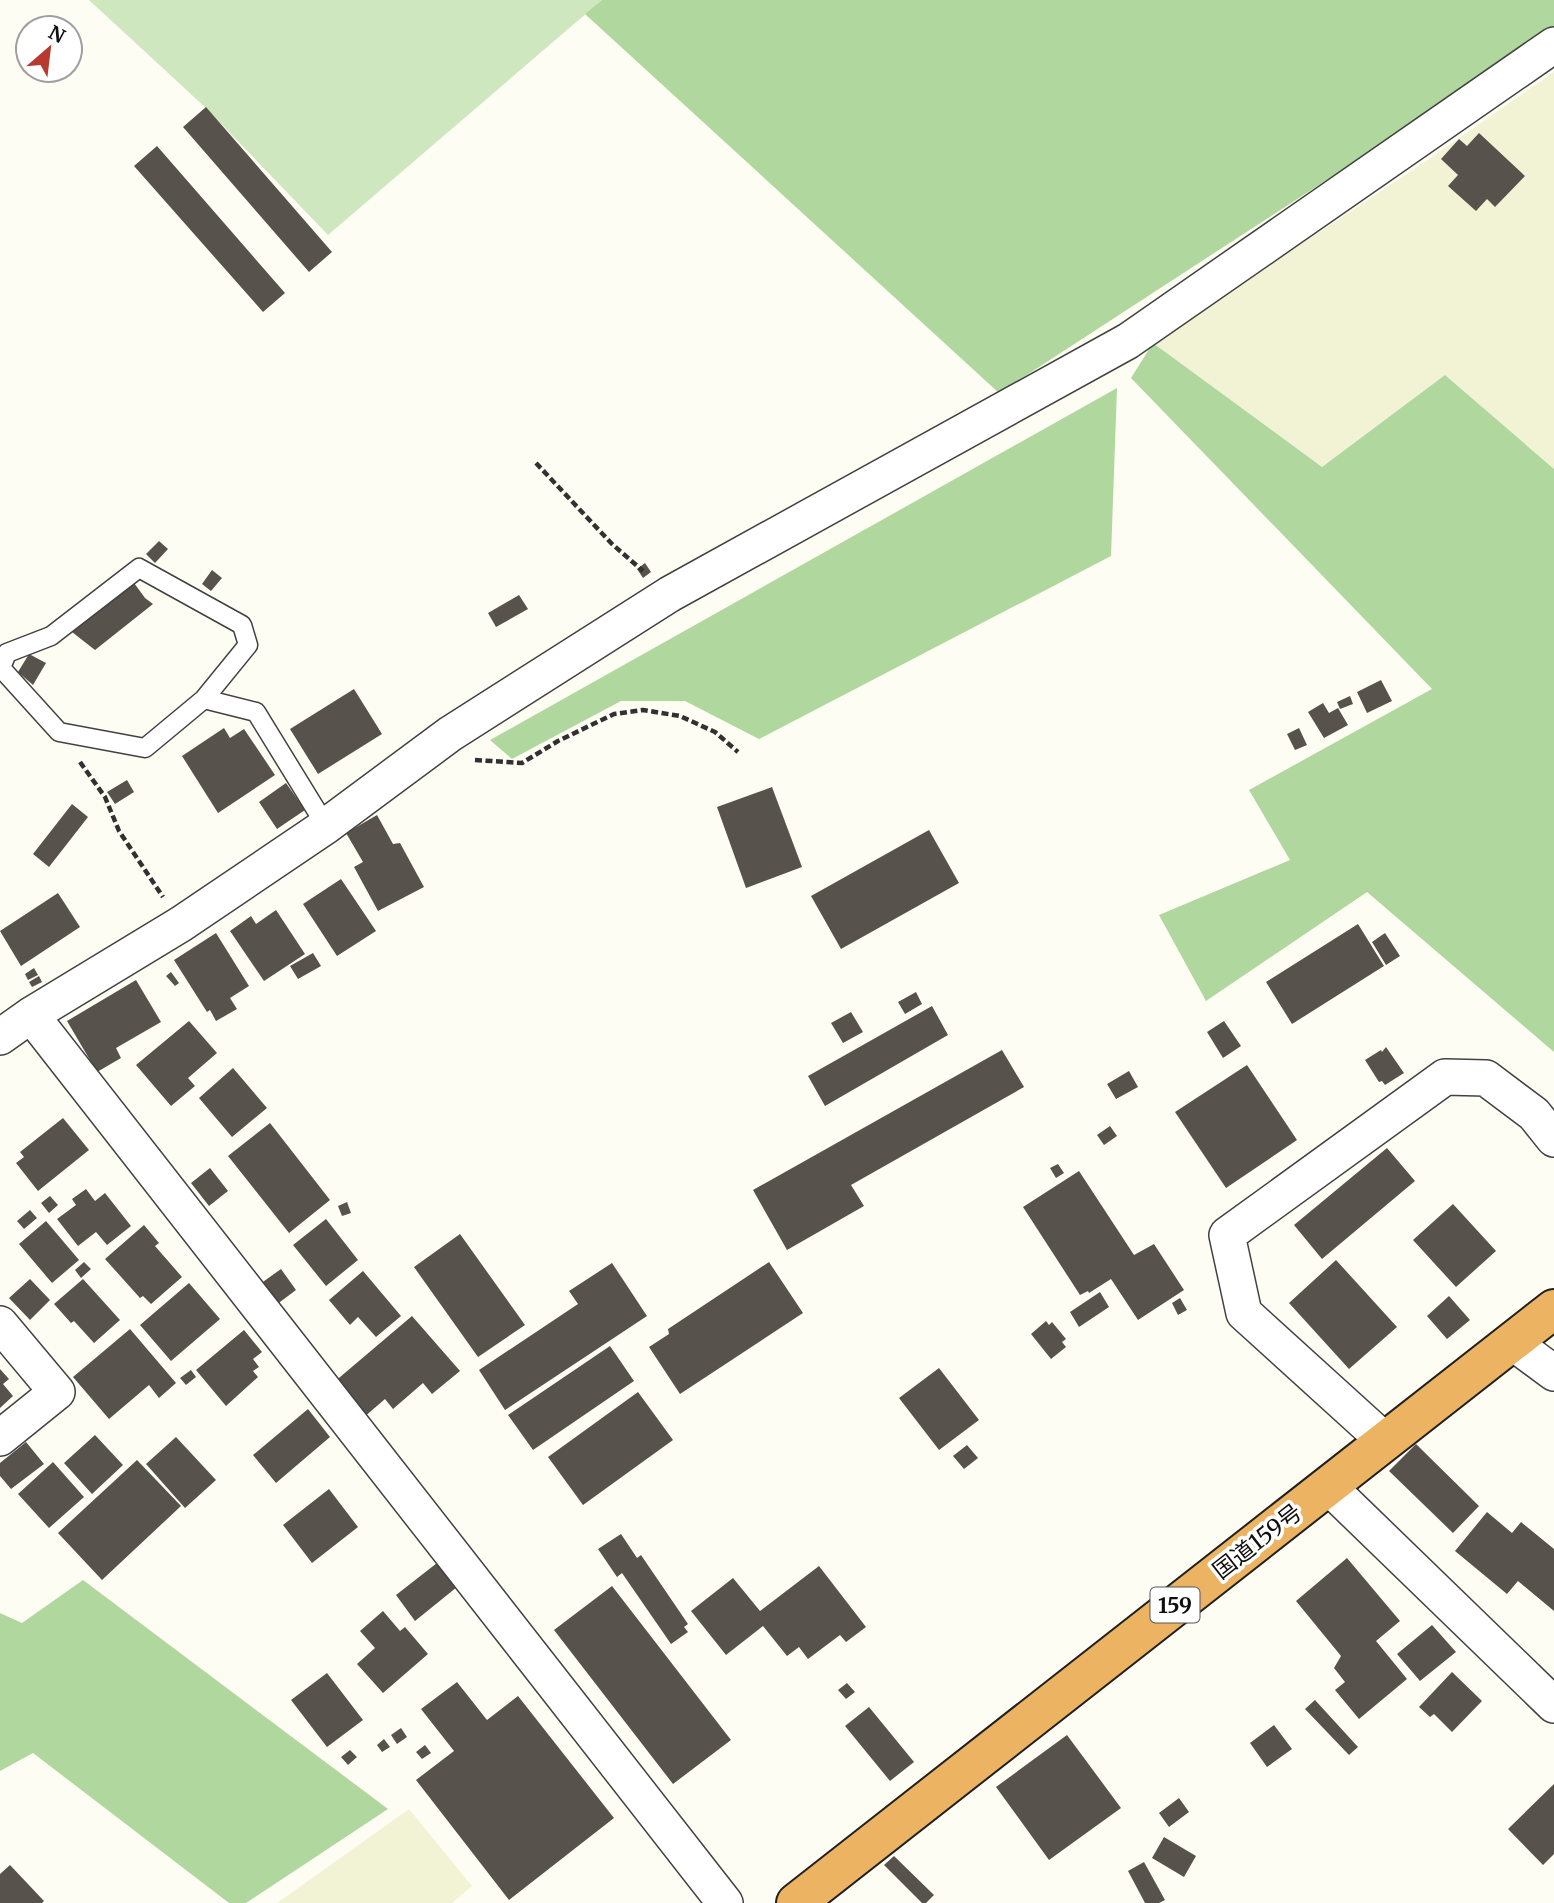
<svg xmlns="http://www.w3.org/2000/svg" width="1554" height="1903" font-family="Merriweather,'Noto Sans JP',serif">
<rect width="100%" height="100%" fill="#fefdf3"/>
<path fill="#f2f3d4" d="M1554,72v397l-109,-94 -123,92 -169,-124 279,-186z
M409,1809l63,77 -20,17h-175z"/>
<path fill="#cee7be" d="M89,0h513l-274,235 -122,-127z"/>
<path fill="#b0d79e" d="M602,0h952v32l-555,361 -414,-379z
M1153,343l169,124 123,-92 109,94v583l-187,-160 -161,109 -47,-86 131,-55 -41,-70 183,-101 -301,-311z
M1117,388l-6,168 -352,183 -74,-38h-64l-109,58 -22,-19z
M83,1580l305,229 -142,94h-17l-196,-150 -33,18v-158l22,10z"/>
<path fill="#58524c" d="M206,107l126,145 -23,20 -126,-145z
M1479,133l46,43 -30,31 -8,-8 -11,12 -28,-25 10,-11 -17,-16 18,-20 8,7z
M157,146l128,147 -22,19 -129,-146z
M159,541l9,8 -13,14 -9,-9z
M645,563l6,9 -8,6 -6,-9z
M212,570l10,8 -11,13 -9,-7z
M134,583l11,15 8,6 -58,46 -23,-18 2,-4z
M519,595l9,14 -32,18 -8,-14z
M29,654l17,9 -13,22 -15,-13z
M1381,680l11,21 -25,12 -10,-21z
M354,689l28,45 -64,40 -28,-45z
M1350,696l3,8 -13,5 -3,-7z
M1323,703l6,10 9,-5 10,17 -24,13 -16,-26z
M224,728l6,10 14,-9 31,46 -57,38 -36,-57z
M1299,728l8,17 -12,5 -8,-16z
M127,780l7,12 -19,12 -8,-12z
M286,783l19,27 -28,19 -18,-27z
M772,787l30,80 -56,21 -29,-81z
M72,804l16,13 -39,50 -16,-13z
M377,815l16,29 7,-1 24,44 -46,24 -24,-44 9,-5 -17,-29z
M929,830l30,53 -118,66 -30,-53z
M341,879l35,52 -39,25 -34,-52z
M58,893l22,34 -59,39 -21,-35z
M276,910l29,44 -41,27 -34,-50 21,-15 5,8z
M1358,924l26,42 -92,58 -26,-42z
M216,933l33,53 -19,12 7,11 -21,12 -6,-11 -3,2 -33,-52z
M1385,933l15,23 -14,9 -14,-23z
M313,953l8,13 -23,13 -8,-13z
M34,968l4,7 -10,5 -3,-6z
M171,972l8,11 -4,3 -9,-10z
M39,976l3,6 -10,5 -3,-5z
M136,980l25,42 -45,26 5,10 -24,14 -30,-51z
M916,992l6,12 -17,10 -7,-12z
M932,1006l16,29 -123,71 -17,-30z
M851,1012l12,20 -20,11 -12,-20z
M189,1021l28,32 -29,25 7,8 -24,20 -35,-41z
M1224,1021l17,25 -18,12 -16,-26z
M1386,1047l18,26 -19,12 -3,-4 -3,1 -14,-22 16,-10 1,2z
M1002,1050l22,37 -173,98 13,21 -77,44 -34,-60z
M1247,1065l50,75 -71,48 -51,-76z
M233,1068l34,40 -35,29 -33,-39z
M1129,1071l9,16 -22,12 -9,-15z
M63,1118l26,32 -51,41 -22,-28 8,-6 -4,-5z
M270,1123l60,77 -41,33 -61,-77z
M1110,1126l7,10 -13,9 -7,-10z
M1387,1148l28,33 -93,78 -28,-34z
M1058,1164l6,9 -8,5 -6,-10z
M210,1168l18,23 -19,15 -18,-23z
M1079,1171l55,84 20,-11 30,46 -46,30 -27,-41 -22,14 -1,-2 -8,4 -57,-88z
M86,1189l9,12 10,-8 26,33 -24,19 -11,-13 -18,14 -21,-27 19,-14 -4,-6z
M50,1196l8,9 -9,8 -8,-10z
M347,1202l4,11 -9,3 -4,-10z
M1453,1204l43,47 -40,36 -43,-47z
M30,1210l7,8 -13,11 -7,-8z
M326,1219l32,41 -32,26 -33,-41z
M46,1221l33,39 -27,23 -33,-39z
M144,1225l15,18 -4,3 27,31 -31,27 -8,-8 -3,2 -35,-39z
M460,1234l65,91 -47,32 -64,-90z
M1336,1260l61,67 -48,42 -60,-66z
M84,1262l7,7 -10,9 -6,-8z
M769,1262l34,51 -123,81 -31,-47 20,-13 -1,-5z
M612,1263l35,53 -142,94 -26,-40 99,-66 -9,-13z
M281,1269l15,21 -20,15 -16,-21z
M363,1271l38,45 -25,21 -18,-20 -8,8 -21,-25z
M30,1279l20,21 -20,20 -21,-22z
M83,1279l37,41 -26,23 -20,-22 -3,2 -17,-19z
M189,1283l31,36 -49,42 -31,-36z
M1100,1292l9,15 -30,20 -9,-15z
M1449,1296l21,24 -23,19 -20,-23z
M1180,1298l7,12 -9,5 -6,-12z
M412,1316l48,55 -28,23 -9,-11 -30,26 -8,-10 -22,19 -30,-35z
M1046,1321l3,4 3,-3 14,17 -4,3 4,5 -15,12 -20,-25z
M130,1329l46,54 -17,15 -10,-13 -40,34 -36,-42z
M244,1330l18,22 -9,7 6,8 -6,4 5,6 -32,29 -30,-36z
M610,1346l24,35 -101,69 -25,-35z
M939,1368l40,52 -40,30 -40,-52z
M0,1369l9,10 -6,5 10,12 -13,12z
M191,1370l5,7 -10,8 -6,-7z
M638,1392l35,48 -90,65 -35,-48z
M308,1409l22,28 -54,46 -23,-28z
M95,1435l28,30 -31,29 -28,-31z
M176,1437l40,43 -31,28 -39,-44z
M26,1442l18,22 -33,25 -11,-13v-13z
M1416,1444l63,62 -26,27 -64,-62z
M967,1445l11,13 -14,11 -11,-13z
M137,1460l44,46 -79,74 -44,-47z
M53,1462l31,35 -35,31 -31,-34z
M329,1489l29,38 -46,36 -29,-38z
M1487,1512l25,21 9,-11 33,27v62l-36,-30 -11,13 -52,-43z
M621,1534l16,24 4,-3 47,69 -4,3 4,5 -17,12 -49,-71 -5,4 -19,-28z
M1347,1558l53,63 -24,20 31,38 -48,40 -24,-29 10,-8 -11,-14 7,-12 -45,-55z
M437,1563l20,24 -42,34 -19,-26z
M819,1566l47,61 -20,15 -6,-7 -32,24 -9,-12 -12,9 -24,-30 -37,29 -35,-44 42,-33 27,33z
M612,1586l119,154 -58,44 -119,-154z
M383,1611l17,20 5,-4 23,27 -45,39 -26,-29 18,-16 -15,-17z
M1432,1625l24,27 -36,29 -23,-27z
M1452,1672l30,29 -30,31 -18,-18 -4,3 -11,-10z
M327,1673l36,47 -36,27 -36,-47z
M457,1682l30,38 31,-24 96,122 -105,82 -93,-120 38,-29 -33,-42z
M847,1683l8,9 -9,7 -8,-9z
M1315,1700l43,47 -9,8 -44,-46z
M869,1707l45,55 -24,19 -45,-55z
M1274,1725l18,24 -25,18 -17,-24z
M401,1728l6,9 -10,7 -6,-9z
M1067,1735l54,73 -72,52 -53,-73z
M384,1739l6,8 -8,5 -5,-7z
M425,1745l6,8 -9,6 -6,-7z
M350,1750l7,7 -9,8 -7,-8z
M1554,1784v70l-11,11 -35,-36z
M1179,1798l10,14 -20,15 -10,-14z
M1164,1837l32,19 -12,21 -32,-19z
M894,1856l40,39 -8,8h-4l-38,-38z
M1144,1862l21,38 -6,3h-14l-17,-32z
M10,1865l34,36 -2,2h-42v-29z"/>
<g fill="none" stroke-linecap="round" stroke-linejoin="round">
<g stroke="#424242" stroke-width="21">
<path id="lane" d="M204,699l44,-54 -6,-20 -103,-57 -88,68 -44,17 -6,15 58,64 86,16 59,-49 52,13 70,114"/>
</g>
<g stroke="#424242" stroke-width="38">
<path id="street" d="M31,1015l694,888
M0,1037l31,-22 150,-91 145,-98 124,-92 220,-140 458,-253 426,-296
M0,1324l57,68 -57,46
M1512,1342l42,31
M1385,1441l-141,-128 -17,-78 218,-158 41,1 48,36 20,25
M1328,1486l226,219"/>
</g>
<g stroke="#202020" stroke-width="42">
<path id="highway" d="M796,1903l758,-594"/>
</g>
<path stroke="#313131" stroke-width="4.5" stroke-dasharray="7 3.5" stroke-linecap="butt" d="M536,463l76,81 31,27
M475,760l47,3 36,-22 56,-27 29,-4 37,6 35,16 23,20
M80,762l25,35 14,34 44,66"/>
<use href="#lane" stroke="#fff" stroke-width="18"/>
<use href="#street" stroke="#fff" stroke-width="35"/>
<use href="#highway" stroke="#ecb363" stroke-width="38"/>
</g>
<g text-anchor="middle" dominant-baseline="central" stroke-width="7" stroke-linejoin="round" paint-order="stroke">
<rect fill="#fff" stroke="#575757" stroke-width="2" x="1150.5" y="1587.5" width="49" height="35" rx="5"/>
<g font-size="21" font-weight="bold" fill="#0f0f0f">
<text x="1175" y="1605">159</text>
</g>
<g font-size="23" fill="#0f0f0f" stroke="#fff">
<text transform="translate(1257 1541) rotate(-38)">国道159号</text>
</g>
</g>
<g transform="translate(49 49) rotate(28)"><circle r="33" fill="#ffffff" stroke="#9f9f9f" stroke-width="2"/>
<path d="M0-5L12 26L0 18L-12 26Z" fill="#b83a2f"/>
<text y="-10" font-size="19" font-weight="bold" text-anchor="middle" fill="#0f0f0f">N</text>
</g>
</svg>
